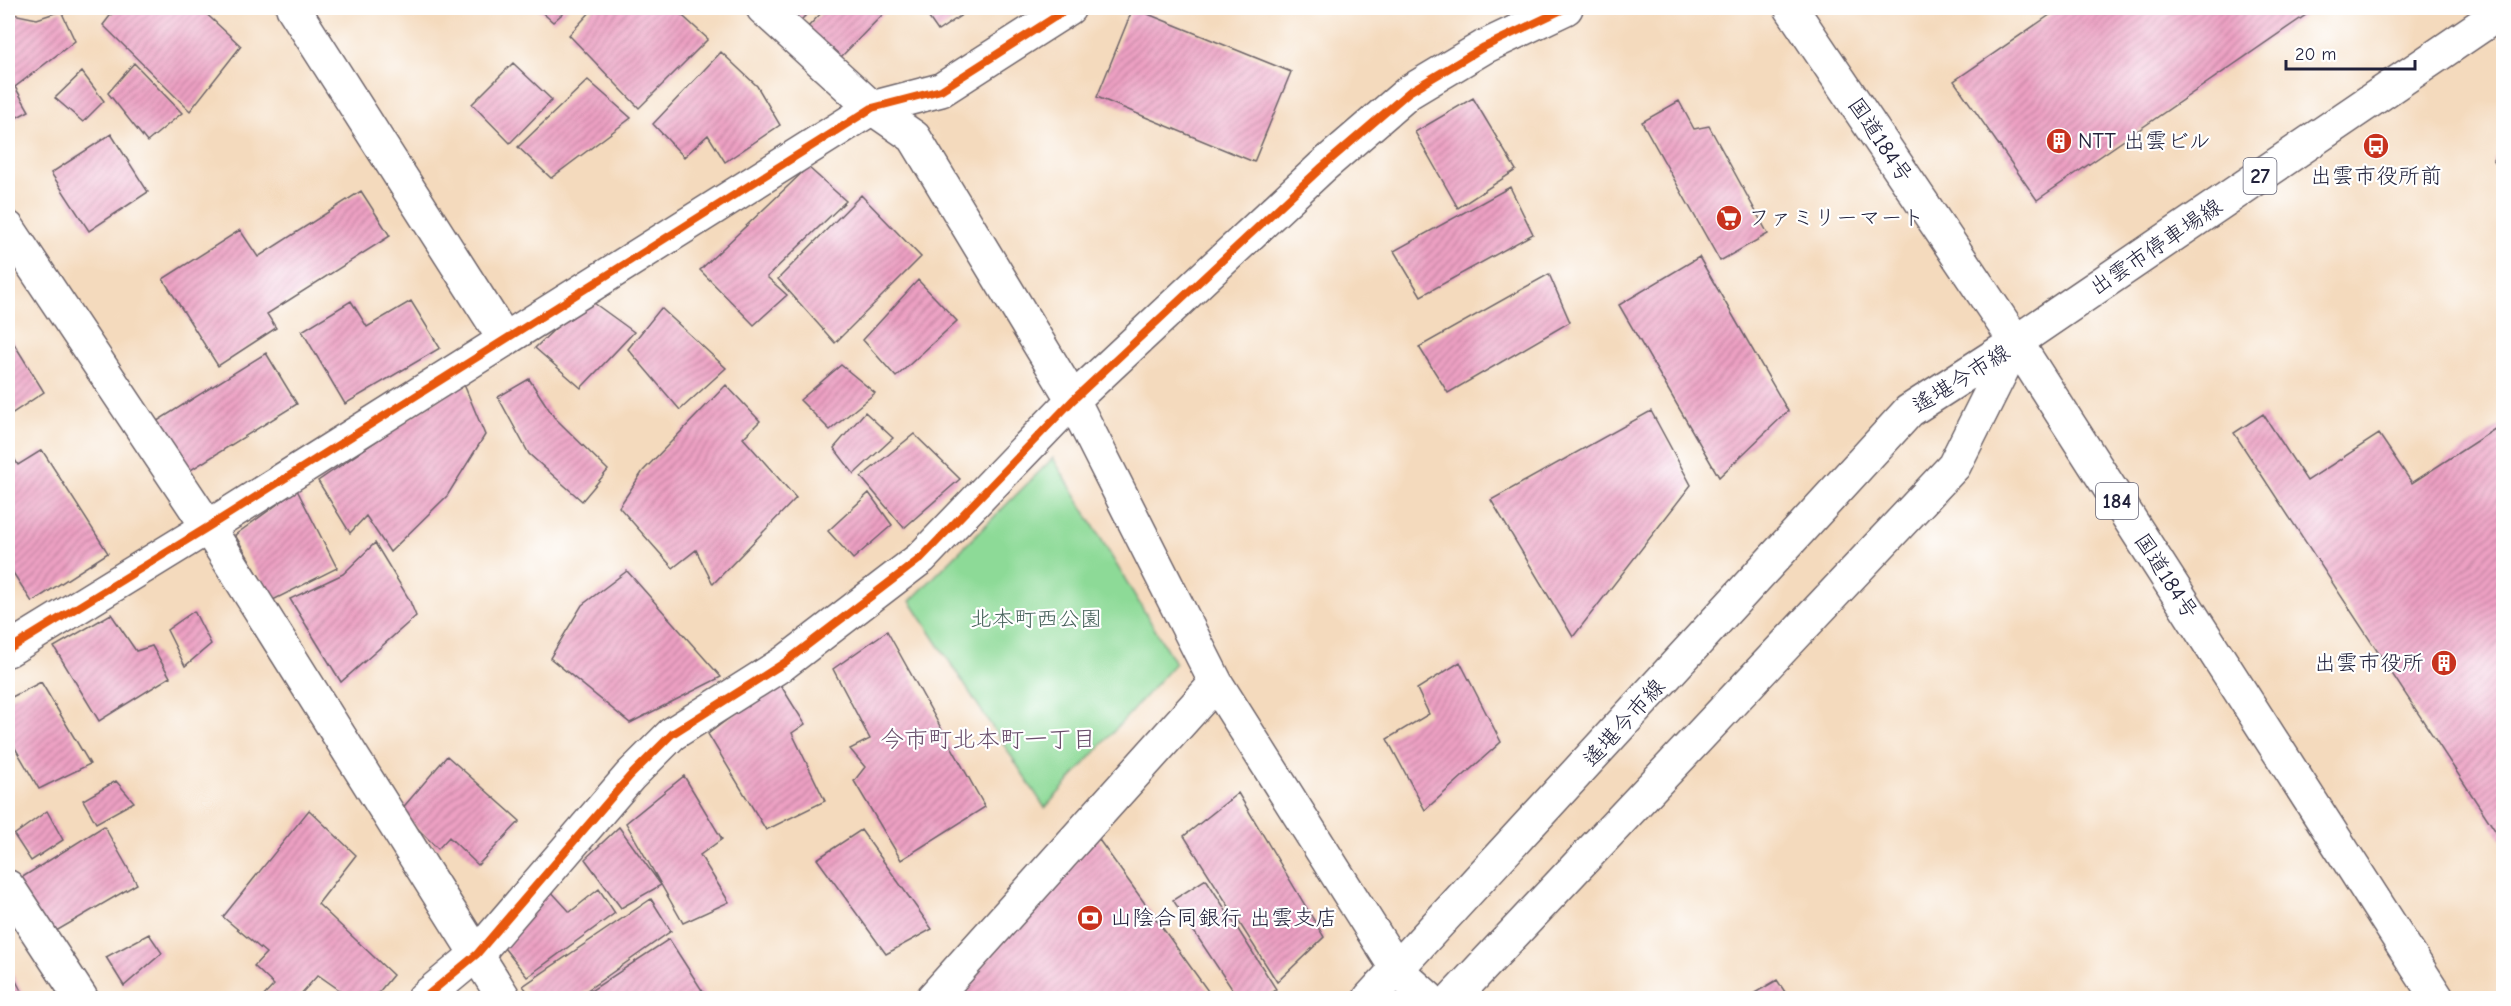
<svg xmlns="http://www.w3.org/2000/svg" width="2511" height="1006" font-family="'Comic Neue','Klee One',sans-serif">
<defs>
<pattern id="building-hatch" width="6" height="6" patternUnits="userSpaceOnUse" patternTransform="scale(1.5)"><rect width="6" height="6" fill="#eda0c3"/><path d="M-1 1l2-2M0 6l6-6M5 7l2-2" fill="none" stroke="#c082a0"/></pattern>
</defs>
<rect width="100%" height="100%" fill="#fff"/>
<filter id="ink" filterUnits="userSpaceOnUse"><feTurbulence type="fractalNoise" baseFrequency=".0167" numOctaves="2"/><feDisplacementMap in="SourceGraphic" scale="12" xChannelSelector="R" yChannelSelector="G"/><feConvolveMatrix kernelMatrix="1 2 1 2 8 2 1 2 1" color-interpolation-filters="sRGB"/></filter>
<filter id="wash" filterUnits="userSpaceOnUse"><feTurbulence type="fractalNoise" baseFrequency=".008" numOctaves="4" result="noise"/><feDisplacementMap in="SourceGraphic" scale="24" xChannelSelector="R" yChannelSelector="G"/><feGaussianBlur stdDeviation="1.35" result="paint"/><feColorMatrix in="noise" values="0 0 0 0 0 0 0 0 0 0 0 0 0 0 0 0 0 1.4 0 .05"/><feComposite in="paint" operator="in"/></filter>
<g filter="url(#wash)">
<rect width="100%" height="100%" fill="#f4dabd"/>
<path fill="#8dda97" stroke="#587e69" stroke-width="1.5" d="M1053,458l122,205 -130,145 -135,-207z"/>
<g id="blocks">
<path fill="url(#building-hatch)" d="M116,8h84l41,38 -51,65 -87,-86z
M537,8h32l-16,14z
M594,8h80l34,31 -69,69 -70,-73z
M783,8h30l-14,14z
M826,8h63l-51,52 -32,-31z
M922,8h50l-34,23z
M1133,8l158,64 -37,90 -157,-65z
M2055,8h261l-279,192 -83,-119 103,-71z
M61,11l14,30 -60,46 14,24 -21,11v-103l5,-5 24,5z
M721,52l36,34 23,39 -55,37 -17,-27 -24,22 -31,-33z
M134,63l48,50 -35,29 -39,-49z
M513,63l39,37 -42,43 -38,-39z
M82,72l22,29 -21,21 -28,-24z
M588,80l43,38 -80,60 -33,-31z
M1473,98l43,72 -58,38 -43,-76z
M1679,101l15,28 15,-3 59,108 -48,27 -78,-139z
M111,134l37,58 -59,39 -38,-58z
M2504,152v23l-11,-16z
M808,167l38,34 -79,76 20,18 -33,30 -54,-55z
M1510,187l23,47 -112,62 -27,-45z
M361,191l29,45 -123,78 9,14 -58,38 -55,-87 77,-49 18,27z
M861,195l60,62 -86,86 -57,-64z
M1699,257l89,154 -69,66 -100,-172z
M1549,274l21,48 -122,71 -29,-46z
M918,280l39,41 -61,56 -33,-37z
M587,298l47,34 -53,56 -46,-40z
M351,301l16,26 44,-26 29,47 -95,56 -43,-73z
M661,308l65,60 -46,42 -52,-61z
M8,334l36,58 -36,24z
M266,353l31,51 -111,69 -32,-50z
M841,365l34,28 -45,37 -30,-30z
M529,379l25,38 54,53 -26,31 -53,-47 -31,-57z
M463,382l22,53 -38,61 -57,56 -24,-36 -16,17 -32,-52z
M726,385l34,36 -17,17 53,60 -83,86 -17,-34 -23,18 -54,-61 24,-36z
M1651,411l40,74 -118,152 -82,-137z
M865,412l28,26 -39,36 -20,-26z
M2263,414l44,67 72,-47 33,49 92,-60v421l-270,-411z
M914,434l46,45 -56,49 -43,-51z
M8,448l10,17 24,-15 66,103 -76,49 -24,-37z
M297,490l40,78 -64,32 -38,-65z
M869,493l23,32 -39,34 -25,-28z
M375,543l34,56 7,17 -75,66 -51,-83 53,-25z
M627,571l94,106 -91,46 -80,-65 32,-53z
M194,611l17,33 -26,22 -18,-36z
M111,614l25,37 16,-5 18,31 -71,44 -45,-74z
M887,631l98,176 -84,53 -47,-79 11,-14 -15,-18 20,-10 -37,-70z
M1460,662l41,80 -76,68 -38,-71 42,-25 -12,-25z
M778,681l27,43 -13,9 33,68 -59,29 -58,-96z
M41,682l49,82 -51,25 -31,-53v-37z
M447,756l73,65 -42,44 -29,-28 -11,12 -38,-38z
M684,776l38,63 -22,16 29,47 -46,21 -57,-100z
M116,781l18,21 -38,21 -13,-23z
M1238,793l86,144 -47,45 -93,-146z
M309,810l47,45 -38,49 75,71 -19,23h-23l-33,-23 -19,21 3,2h-40l12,-13 -20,-19 12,-13 -43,-36z
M47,811l16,29 -32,21 -17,-26z
M104,826l33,58 -86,50 -38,-51z
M619,827l42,58 -40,23 -36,-49z
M861,830l71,99 -46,25 -69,-95z
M1097,837l116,161h-261z
M1206,879l70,110 -12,9h-26l-65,-98z
M548,888l22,24 29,-23 16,24 -88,64 -26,-33z
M651,899l20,32 -95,67h-43l-10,-12z
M149,934l13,19 -38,33 -18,-29z
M669,939l38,59h-127z
M9,968l16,30h-17z
M1777,980l12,18h-43z"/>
</g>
</g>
<g filter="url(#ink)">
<use href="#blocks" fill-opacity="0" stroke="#6c6268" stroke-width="1.5"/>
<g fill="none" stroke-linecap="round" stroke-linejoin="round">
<g stroke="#6c6268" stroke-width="36">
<path id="street" d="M293,8l212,332
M763,8l109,100 42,29 159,263 143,283 182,288 30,27
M8,650l200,-123 664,-419 69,-18 128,-82
M8,887l73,111
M424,998l53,-44 153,-178 42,-42 112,-71 137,-105 152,-158 249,-233 87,-75 75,-45 82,-39
M933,998l283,-315"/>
</g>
<g stroke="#6c6268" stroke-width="36">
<path id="secondary" d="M8,228l200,299 296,471
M1370,998l539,-587 107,-69
M1453,998l501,-532 61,-122"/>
</g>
<g stroke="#6c6268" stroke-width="36">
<path id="primary" d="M2016,342l488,-332"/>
</g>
<g stroke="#6c6268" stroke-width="36">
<path id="highway" d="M1791,8l225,334 421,656"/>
</g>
<use href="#street" stroke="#fff" stroke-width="33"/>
<use href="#secondary" stroke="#fff" stroke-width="33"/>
<use href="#primary" stroke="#fff" stroke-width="33"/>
<use href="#highway" stroke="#fff" stroke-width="33"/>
<g stroke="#fff" stroke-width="11">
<path id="cycleway" d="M8,650l200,-123 664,-419 69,-18 128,-82
M424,998l53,-44 153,-178 42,-42 112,-71 137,-105 152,-158 249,-233 87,-75 75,-45 82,-39"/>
</g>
<use href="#cycleway" stroke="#e8590c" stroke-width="8"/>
</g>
</g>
<defs>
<g id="building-disc" transform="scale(1.35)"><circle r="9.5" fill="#c8321e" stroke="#fff"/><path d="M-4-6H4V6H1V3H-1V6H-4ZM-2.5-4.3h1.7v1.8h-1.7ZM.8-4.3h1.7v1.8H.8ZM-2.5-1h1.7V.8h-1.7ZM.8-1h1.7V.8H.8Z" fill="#fff"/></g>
<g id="bus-disc" transform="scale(1.35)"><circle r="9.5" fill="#c8321e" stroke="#fff"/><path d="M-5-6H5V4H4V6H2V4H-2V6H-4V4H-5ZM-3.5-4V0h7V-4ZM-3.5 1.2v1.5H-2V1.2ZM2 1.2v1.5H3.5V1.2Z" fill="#fff"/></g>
<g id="supermarket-disc" transform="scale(1.35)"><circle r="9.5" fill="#c8321e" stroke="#fff"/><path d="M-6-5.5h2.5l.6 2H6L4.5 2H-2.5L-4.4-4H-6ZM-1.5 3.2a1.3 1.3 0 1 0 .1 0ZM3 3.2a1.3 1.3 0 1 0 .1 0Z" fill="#fff"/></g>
<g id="bank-disc" transform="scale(1.35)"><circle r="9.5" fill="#c8321e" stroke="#fff"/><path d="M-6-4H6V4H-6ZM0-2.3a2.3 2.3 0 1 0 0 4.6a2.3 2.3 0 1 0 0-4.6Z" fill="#fff"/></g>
</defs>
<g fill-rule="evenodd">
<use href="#building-disc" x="2059" y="141"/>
<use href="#bus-disc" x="2376" y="146"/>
<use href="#supermarket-disc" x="1729" y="218"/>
<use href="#building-disc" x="2444" y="663"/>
<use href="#bank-disc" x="1090" y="918"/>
</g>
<g text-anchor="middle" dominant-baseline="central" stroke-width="4.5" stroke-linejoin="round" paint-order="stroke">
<g fill="#fff" stroke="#646476" stroke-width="1.5">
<rect x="2243.5" y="158" width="33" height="36" rx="4.5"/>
<rect x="2096" y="483" width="42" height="36" rx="4.5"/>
</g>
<g font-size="21" font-weight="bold" fill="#22223b">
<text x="2260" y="176">27</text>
<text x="2117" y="501">184</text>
</g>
<g font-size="22" fill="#22223b" stroke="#fff">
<text transform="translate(1880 140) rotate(56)">国道184号</text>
<text transform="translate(2156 247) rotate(-34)">出雲市停車場線</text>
<text transform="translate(1961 379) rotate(-32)">遙堪今市線</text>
<text transform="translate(2166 576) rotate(57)">国道184号</text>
<text transform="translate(1624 723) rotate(-48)">遙堪今市線</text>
</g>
<g font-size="22" fill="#22223b" stroke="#fff" text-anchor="start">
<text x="2078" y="141">NTT 出雲ビル</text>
<text x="2376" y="176" text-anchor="middle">出雲市役所前</text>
<text x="1748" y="218">ファミリーマート</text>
<text x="2424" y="663" text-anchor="end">出雲市役所</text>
<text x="1110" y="918">山陰合同銀行 出雲支店</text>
</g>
<g font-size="22" fill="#47625b" stroke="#fff">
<text x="1036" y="619">北本町西公園</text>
</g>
<g font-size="24" fill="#694e6b" stroke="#fff">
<text x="988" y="739">今市町北本町一丁目</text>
</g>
</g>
<rect width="2511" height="1006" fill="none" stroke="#fff" stroke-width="30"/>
<path d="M2286 60v9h129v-9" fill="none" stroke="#22223b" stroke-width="3"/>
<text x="2295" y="60" font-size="18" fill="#22223b" stroke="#ffffff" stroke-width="4.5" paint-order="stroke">20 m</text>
</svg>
